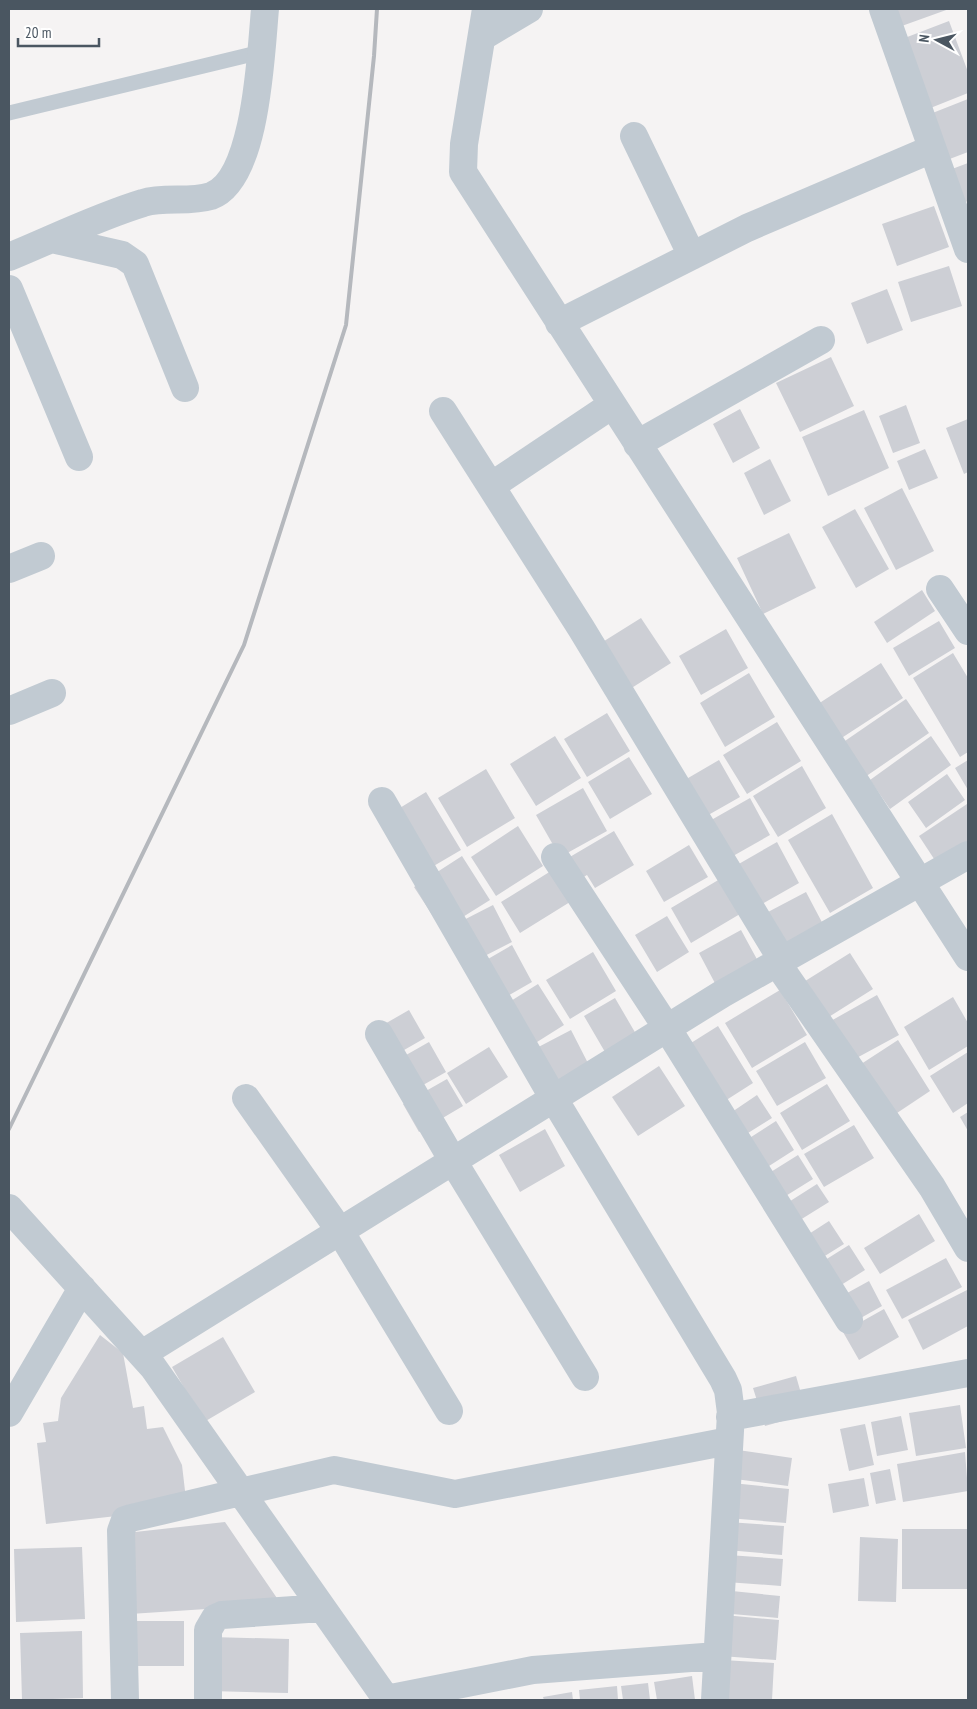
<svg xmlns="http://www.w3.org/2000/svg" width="977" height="1709" font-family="'PT Sans Narrow',sans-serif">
<rect width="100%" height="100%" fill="#f5f3f3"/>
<path fill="#cdcfd5" d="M892,9h57l-50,18z
M949,21l19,51v21l-40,16 -26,-70z
M968,99v53l-21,8 -17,-46z
M968,163v38l-5,2 -11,-34z
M934,206l15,41 -52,19 -15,-42z
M949,266l13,40 -51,16 -13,-40z
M887,289l16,41 -36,14 -16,-41z
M831,357l23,49 -54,26 -24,-49z
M906,405l14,38 -27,10 -14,-37z
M740,409l20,39 -27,15 -20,-39z
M864,410l25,58 -61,28 -26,-59z
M968,419v53l-4,2 -18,-46z
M925,449l13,29 -29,12 -12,-29z
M770,459l21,42 -27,14 -20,-42z
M902,488l32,63 -38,19 -32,-62z
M855,509l34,60 -33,19 -34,-61z
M789,533l27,55 -53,26 -26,-56z
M922,590l13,21 -48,32 -13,-21z
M641,618l30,45 -41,26 -29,-46z
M939,621l16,27 -46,28 -16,-28z
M726,629l22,39 -47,27 -22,-39z
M953,653l15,25v74l-8,5 -47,-79z
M881,663l22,35 -63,41 -22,-35z
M749,673l26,44 -50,30 -25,-44z
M906,699l23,34 -64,44 -23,-34z
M607,713l23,38 -43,26 -23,-38z
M777,722l24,39 -54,33 -24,-39z
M555,736l26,42 -45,28 -26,-42z
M931,736l20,29 -61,44 -20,-29z
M629,757l23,37 -42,25 -22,-37z
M719,760l21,37 -37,21 -20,-37z
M968,760v30l-13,-22z
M802,766l24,42 -48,29 -25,-41z
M486,769l29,49 -48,29 -29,-49z
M947,774l18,26 -39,28 -18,-26z
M583,788l24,43 -47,26 -24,-42z
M426,792l35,58 -41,24 -35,-57z
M750,798l20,37 -44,25 -20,-37z
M967,804l1,46 -28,18 -21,-32z
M832,814l41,74 -43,25 -42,-73z
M518,826l25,40 -47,30 -25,-39z
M614,831l20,34 -39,23 -8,-13 -12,7 -12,-21z
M777,842l22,41 -46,26 -23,-40z
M689,845l19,32 -44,25 -18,-31z
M462,856l28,44 -48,30 -28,-43z
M551,871l19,31 -50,31 -19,-31z
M720,879l20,35 -49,29 -20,-35z
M806,892l19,36 -38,21 -19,-37z
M493,905l19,37 -43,22 -19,-37z
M667,916l22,36 -32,20 -22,-37z
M741,930l18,33 -42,24 -18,-34z
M512,945l20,37 -42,24 -21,-36z
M593,952l23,39 -46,28 -24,-39z
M850,953l23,36 -49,31 -22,-37z
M538,984l26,41 -46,29 -25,-42z
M780,990l27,45 -55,33 -27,-45z
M877,995l22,40 -48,26 -22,-39z
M953,997l15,26v23l-39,24 -25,-43z
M615,998l21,36 -31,18 -21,-36z
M409,1010l16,28 -40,23 -16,-28z
M718,1026l35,57 -36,23 -34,-58z
M571,1030l20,39 -46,24 -20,-39z
M898,1040l32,51 -42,28 -33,-51z
M429,1042l17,30 -44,25 -17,-30z
M805,1042l21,36 -49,28 -21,-35z
M489,1047l19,30 -42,27 -19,-31z
M968,1052v51l-15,10 -23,-37z
M659,1066l26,40 -47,30 -26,-39z
M447,1079l16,27 -44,26 -16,-28z
M827,1084l23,37 -48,29 -22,-37z
M757,1095l15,23 -32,20 -14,-22z
M968,1112v19l-8,-14z
M776,1121l18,29 -39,25 -18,-29z
M854,1125l20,33 -50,29 -20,-33z
M545,1129l20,37 -45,26 -21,-37z
M798,1155l15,24 -45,28 -15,-24z
M817,1184l12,18 -45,28 -11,-18z
M919,1214l16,27 -55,33 -16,-26z
M829,1221l15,23 -32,20 -14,-23z
M849,1245l16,25 -43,27 -16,-25z
M946,1258l16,29 -60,32 -16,-29z
M869,1281l13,25 -39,22 -14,-25z
M967,1290l1,36 -45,24 -15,-30z
M884,1309l15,28 -40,23 -16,-28z
M100,1335l23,18 10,55 11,-2 3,23 16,-2 19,38 5,43 -141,16 -9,-81 9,-1 -3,-19 15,-2 3,-23z
M223,1337l32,55 -51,30 -32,-55z
M796,1376l11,38 -42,12 -12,-38z
M960,1405l6,43 -50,8 -7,-43z
M901,1416l7,34 -31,6 -6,-34z
M865,1424l9,41 -25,6 -9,-42z
M738,1450l54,8 -4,28 -53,-7z
M965,1452l3,39 -65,11 -6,-38z
M890,1469l6,31 -20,4 -6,-31z
M864,1478l5,28 -36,7 -5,-29z
M732,1483l57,6 -3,34 -58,-5z
M225,1522l56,82 -151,10 -4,-81z
M728,1522l56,4 -2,29 -55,-5z
M902,1529h66v60h-66z
M860,1537l38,2 -2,63 -38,-1z
M82,1547l3,72 -69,3 -2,-73z
M728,1555l55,4 -2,27 -55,-4z
M722,1590l58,6 -2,22 -58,-5z
M724,1615l55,5 -3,40 -55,-4z
M128,1621h56v45h-56z
M82,1631l1,67 -61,2 -2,-67z
M211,1637l78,2 -1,54 -78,-2z
M723,1660l51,3 -2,37h-52z
M692,1676l3,24h-38l-3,-18z
M648,1683l2,17h-27l-2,-14z
M617,1686l1,14h-38l-1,-10z
M572,1692l1,8h-29l-1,-3z"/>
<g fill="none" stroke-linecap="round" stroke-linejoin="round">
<path stroke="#c1cad2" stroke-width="15" d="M9,113l252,-61"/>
<path stroke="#c1cad2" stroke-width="28" d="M486,9l-22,135 -1,28 505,785
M883,9l85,240
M482,37l47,-28
M634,136l58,120
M52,239l70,16 13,9 50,124
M9,257c44,-18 88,-40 134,-54 21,-7 46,0 68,-7 46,-16 50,-146 54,-187
M9,289l70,168
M559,323l188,-95 185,-79
M443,411l138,217 201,332
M637,444l184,-104
M491,486l121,-81
M9,569l32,-13
M940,589l28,42
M9,711l43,-18
M382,801l172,298 169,280 5,11 3,23 -16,287
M555,857l112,171 182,292
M777,963l155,224 36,61
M379,1034l74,127 132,216
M246,1098l94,133 109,180
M9,1208l144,159 234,333
M142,1354l580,-360 246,-139
M9,1413l73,-125
M730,1417l238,-44
M386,1699l147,-29 184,-14
M125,1700l-4,-169 4,-11 6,-2 203,-48 121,24 274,-53
M208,1700v-70l7,-12 7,-3 100,-7"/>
<path stroke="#b5b8bd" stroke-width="4" d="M9,1129l235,-484 102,-320 28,-269 3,-47"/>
</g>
<rect width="977" height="1709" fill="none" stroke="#4a5661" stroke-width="20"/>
<g transform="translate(937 40) rotate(277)" stroke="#ffffff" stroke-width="4" paint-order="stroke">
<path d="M0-4L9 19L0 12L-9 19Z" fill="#4a5661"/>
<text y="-8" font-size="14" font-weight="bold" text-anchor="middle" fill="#4a5661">N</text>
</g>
<path d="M18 38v8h81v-8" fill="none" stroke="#4a5661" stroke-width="2.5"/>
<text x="25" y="38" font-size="15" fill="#4a5661" stroke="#ffffff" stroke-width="4" paint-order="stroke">20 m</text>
</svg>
